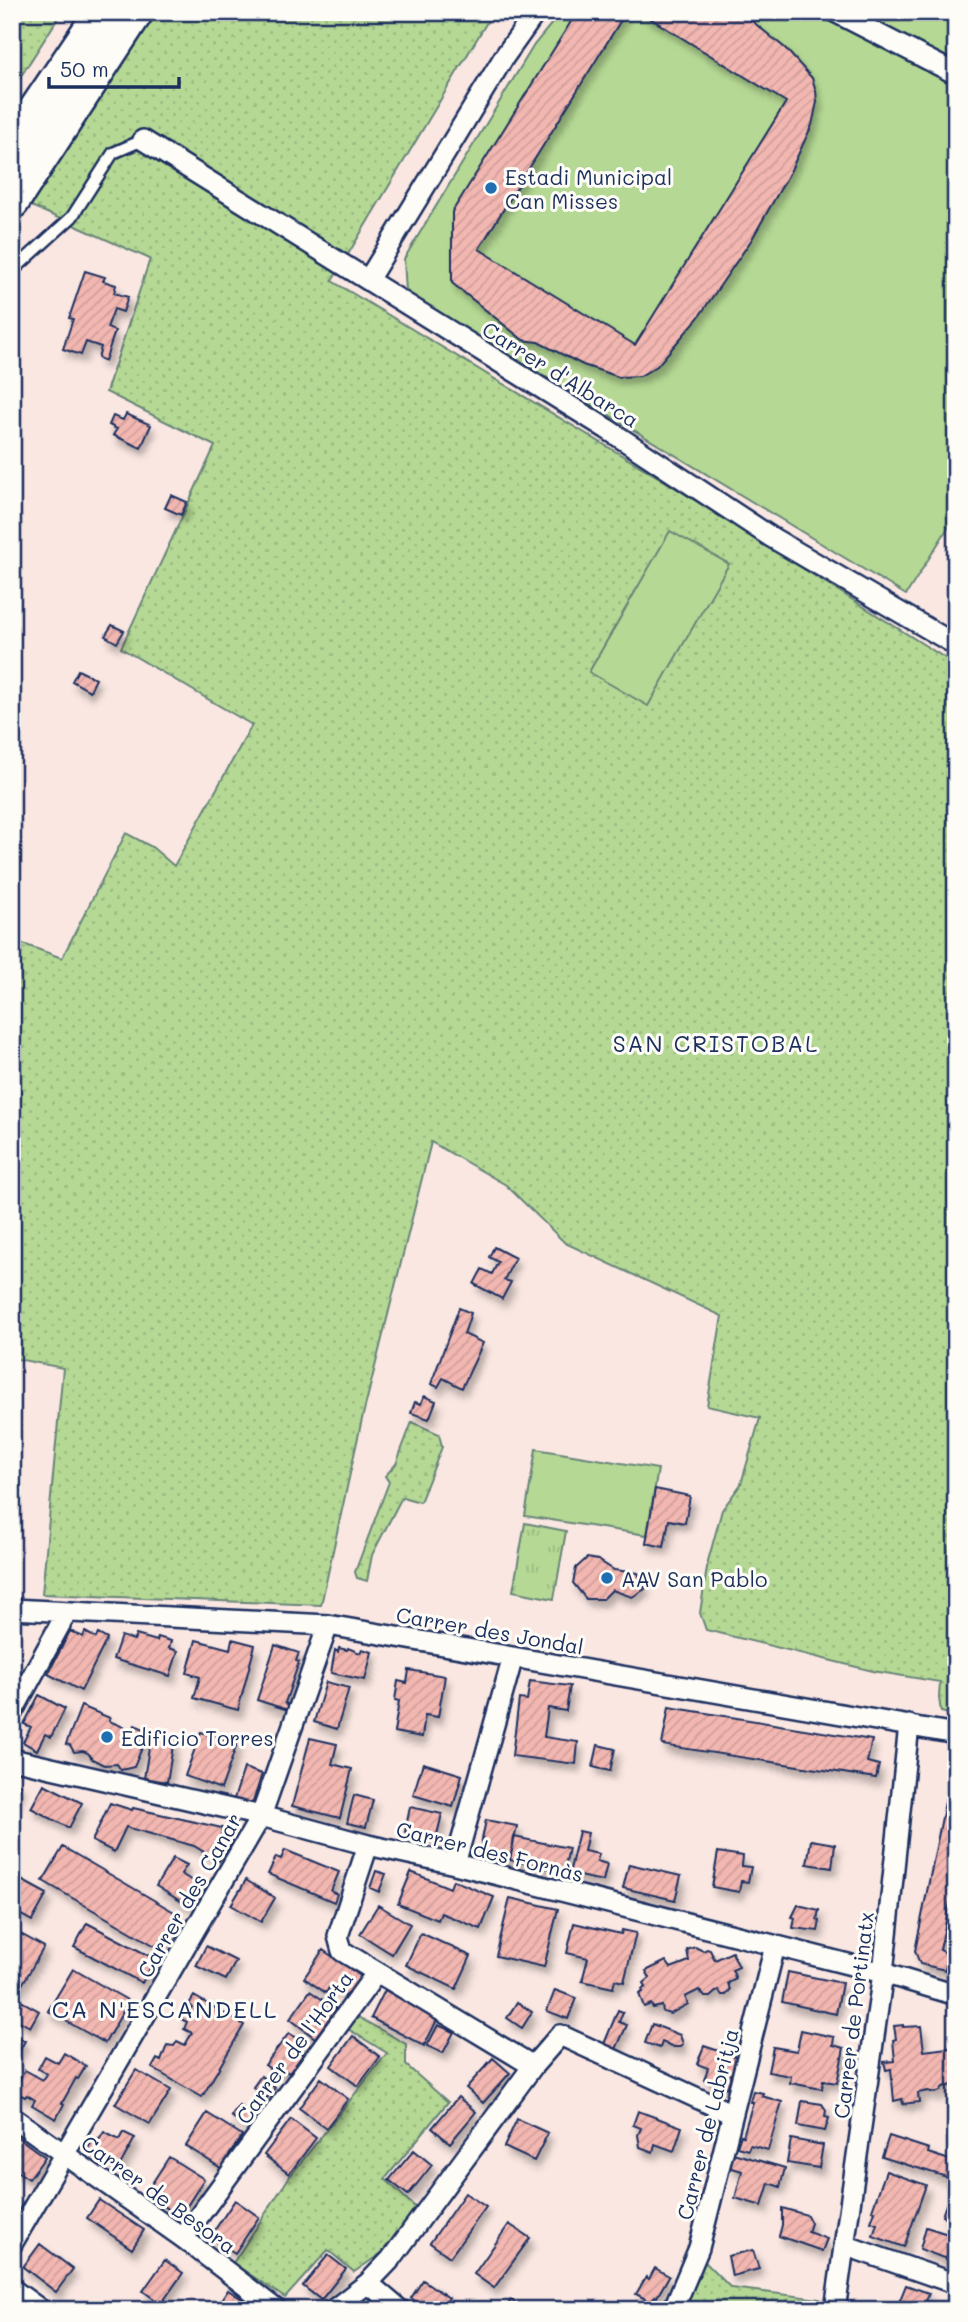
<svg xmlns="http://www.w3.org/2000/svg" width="968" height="2322" font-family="Mali,sans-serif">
<defs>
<pattern id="grass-dots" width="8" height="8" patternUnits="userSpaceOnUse" patternTransform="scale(1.75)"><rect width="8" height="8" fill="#b5d994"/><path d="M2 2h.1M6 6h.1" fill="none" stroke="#9bbb82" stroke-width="1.8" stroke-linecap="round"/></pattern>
<pattern id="park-tufts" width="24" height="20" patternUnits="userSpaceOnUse" patternTransform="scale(1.75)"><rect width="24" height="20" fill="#b5d994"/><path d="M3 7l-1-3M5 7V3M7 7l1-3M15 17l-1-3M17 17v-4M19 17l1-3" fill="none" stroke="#9bbb82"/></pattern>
<pattern id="building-hatch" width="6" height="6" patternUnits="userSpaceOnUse" patternTransform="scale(1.75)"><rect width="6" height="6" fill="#f3b7b1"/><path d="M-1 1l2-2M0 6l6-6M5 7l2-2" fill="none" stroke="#d09e9b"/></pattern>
<filter id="shadow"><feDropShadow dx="4" dy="7" stdDeviation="3.5" flood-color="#0004"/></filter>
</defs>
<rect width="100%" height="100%" fill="#fae7e2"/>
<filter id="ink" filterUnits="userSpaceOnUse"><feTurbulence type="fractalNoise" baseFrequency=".0143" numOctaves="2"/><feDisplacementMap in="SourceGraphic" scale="14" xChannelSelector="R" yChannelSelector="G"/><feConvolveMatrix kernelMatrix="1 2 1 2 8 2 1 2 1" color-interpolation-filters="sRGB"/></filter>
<g filter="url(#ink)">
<path fill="url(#grass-dots)" stroke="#688479" stroke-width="2" d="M12,12h50l-50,78z
M158,12h335l-161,269 331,199 293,185v1051l-15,-4 -2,-14 1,-16 -67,-11 -167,-41 -6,-17 8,-52 14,-51 19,-26 19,-66 -53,-12 15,-90 -157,-73 -59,-58 -75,-43 -69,277 -41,186 -279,-11 21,-226 -51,-10v-418l50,18 64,-125 26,14 22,19 78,-141 -131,-77 94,-202 -109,-54 44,-133 -121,-54 76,-119z
M412,1422l27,12 3,13 -22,55 -18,-5 -30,58 -5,26 -10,-3 -2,-6 34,-90 -4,-6 11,-12z
M358,2017l48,27v21l42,37 -63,77 32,30 -28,39 -35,24 -26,-22 -43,48 -52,-35 55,-84 99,-126 -39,-24z
M702,2259l29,29 89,11 -2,11h-138z"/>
<path fill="url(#park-tufts)" stroke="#688479" stroke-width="2" d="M525,1523l41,8 -12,68 -41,-8z"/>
<path fill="#b5d994" stroke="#688479" stroke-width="2" d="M561,12h395v503l-50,80 -500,-303 -2,-33 130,-214z
M670,531l59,33 -81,142 -59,-34z
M536,1449l122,20 -11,66 -122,-19z"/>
<path fill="url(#building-hatch)" stroke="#1b2f5e" stroke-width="2" filter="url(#shadow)" d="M577,12h49l-147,237 156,96 151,-243 -146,-90h101l44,36 27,30 4,13 1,11 -5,23 -22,47 -38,67 -54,79 -41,48 -17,10 -21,1 -36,-12 -45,-23 -15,-2 -71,-57v-71z
M85,271l20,6 -2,4 13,4 -2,8 14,4 -5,15 -9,-3 -7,19 8,3 -10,30 -7,-3 3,-11 -15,-5 -5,13 -18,-6 10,-30 -4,-1z
M126,414l25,11 -10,23 -28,-13 4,-6 -8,-4 4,-9 10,4z
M171,495l16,7 -6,13 -16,-7z
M112,625l12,6 -7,12 -12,-7z
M78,670l18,9 -6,12 -18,-10z
M494,1247l21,11 -11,22 7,2 -9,17 -28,-15 8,-15 10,5 6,-12 -9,-5z
M459,1308l12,5 -7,21 19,9 -21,45 -19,-10 -5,9 -7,-3z
M424,1396l12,5 -7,18 -18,-6 4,-11 6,2z
M655,1489l35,7 -5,27 -16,-3 -5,27 -18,-4z
M587,1558l11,2 16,10 24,3 7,16 -13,8 -20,-7 -9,9h-17l-13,-16 3,-15z
M70,1631l13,6 2,-5 11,6 2,-4 9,5 -26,52 -33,-17z
M136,1635l21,6 1,-4 13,4 -2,7 9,3 -8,25 -57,-17 8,-23 13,4z
M232,1639l23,6 -17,65 -44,-12 6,-21 -13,-4 9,-33 34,9z
M275,1645l24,8 -3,8 3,1 -14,41 4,2 -1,5 -31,-10z
M339,1648l8,2 1,-2 12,5 2,-4 10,3 -7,28 -34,-7 4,-23 3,2z
M409,1670l36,6 -7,41 -13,-2 -3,22 -28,-5 5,-31 -4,-1 3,-19 9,2z
M530,1681l40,5 -4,25 -18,-3 -4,29 34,5 -2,22 -64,-8 7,-57 8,1z
M326,1682l23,6 -12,41 -23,-7z
M39,1695l26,14 -14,28 -6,-3 -8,16 -14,-8 8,-15 -7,-3z
M81,1706l29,12 -1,3 24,10 2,-6 14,6 -15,36 -13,3 -4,-6 -13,1 -12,-6 -4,-6 -5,-2 -9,1 -4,-7 -4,-1z
M669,1707l203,33 -5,22 12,3 -3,13 -214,-33z
M201,1732l36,12 -16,45 -36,-13z
M151,1736l23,4 -7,42 -23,-4z
M310,1738l27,6 -5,20 20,5 -12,49 -48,-12z
M598,1745l17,4 -5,22 -17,-4z
M954,1758l2,116 -16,76 8,4 -3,16 -25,-6 -5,-13z
M423,1763l39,12 -9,32 -40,-12z
M244,1768l18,6 -10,31 -18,-6z
M12,1781l9,4 -9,22z
M44,1784l38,19 -13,25 -38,-20z
M354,1795l19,5 -7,27 -19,-4z
M110,1803l22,7 1,-2 89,20 -1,7 12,6 -14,20 -25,-15 -68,-19 -12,25 -22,-11z
M410,1807l32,7 -6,25 -31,-7z
M486,1820l31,6 -7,34 -31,-6z
M579,1831l9,2 -4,18 15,3 -2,7 10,3 -4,17 -34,-7z
M514,1837l55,11 -5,23 -54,-11z
M811,1840l24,4 -3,24 -25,-4z
M63,1847l118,69 -19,34 -119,-69z
M285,1850l54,22 -8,19 6,3 -3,8 -66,-28 8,-17 5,2z
M718,1852l25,4 -1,10 9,1 -3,15 -7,-1 -2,11 -27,-5z
M173,1858l14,7 -6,9 18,11 -12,20 -31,-19z
M629,1864l52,12 -6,24 -52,-12z
M376,1871l10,3 -7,18 -9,-4z
M411,1872l39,16 3,-8 41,17 -13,32 -40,-16 -3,7 -40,-16z
M12,1875l35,19 -15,27 -20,-11z
M246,1880l29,18 -14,24 -30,-17z
M510,1898l48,11 -14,58 -48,-11z
M378,1905l32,19 -18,30 -32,-20z
M798,1905l21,5 -2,10 3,1 -2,10 -25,-3 2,-10 -3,-1z
M87,1923l68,36 -13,24 -68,-36z
M574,1923l47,11 1,-4 14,3 -12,49 -9,-2 -2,8 -31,-7 6,-23 -21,-5z
M19,1933l25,14 -25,43 -7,-4v-40z
M421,1933l50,23 -15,33 -50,-24z
M206,1946l30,15 -10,19 -30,-14z
M695,1947l8,4 4,-2 3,1 5,10 17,-8 7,15 -7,3 4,9 -8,4 2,7 -4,5h-4l-4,-5 -8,7h-5l-6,-7 -14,7 3,7 -18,10 -7,-2 -1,-6 -9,2 -2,-4 -7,3 -5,-13 4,-2 -1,-3 4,-2 -2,-4 6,-5 -4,-7 20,-10 5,7 18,-7 -2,-11z
M323,1950l39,27 -14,21 -18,-12 -4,7 -22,-15z
M953,1955h3v20l-8,-1z
M73,1969l56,32 -24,42 -57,-32z
M788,1972l54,11 -6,31 -54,-12z
M385,1990l53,28 -14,28 -53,-28z
M555,1990l21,8 -8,21 -21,-8z
M310,1991l26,18 -21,29 -25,-19z
M12,1996l27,15 -9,16 -18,-10z
M194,1996l50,29 -42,72 -50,-29 5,-9 4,2 6,-16 7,1 3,-5 8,4 7,-12 -8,-4 3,-7 -6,-3 6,-9 3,1 2,-4 -3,-3z
M517,2002l15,10 -10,16 -15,-10z
M618,2010l5,2 -4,10 8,3 -11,24 -12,-5z
M652,2024l28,11 3,9 -3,3h-6l-12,-5 -2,6 -15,-5z
M438,2025l16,7 -11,21 -16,-7z
M903,2025v2l18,-1 3,25 32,-4v40l-2,-2 -11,2 -3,4 -5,2 -7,-2 -10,2 1,9 -16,2 -1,-5 -8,2 -3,-32 -5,1 -2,-8 11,-1 -2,-21 3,-1 -2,-13z
M801,2030l33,7 -1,8 11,3 -7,35 -14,-2 -1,8 -32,-6 1,-7 -23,-4 5,-25 24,4z
M289,2033l12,9 -5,7 7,6 -14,18 -3,-2 -1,2 -6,-4 -3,4 -11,-8z
M12,2034l13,7 -13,23z
M353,2036l27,21 -22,29 -27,-20z
M704,2046l33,11 -10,31 -23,-8 4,-12 -11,-4z
M64,2053l22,13 -8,13 -2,-1 -14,25 2,1 -8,15 -24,-14 3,-5 -8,-5 -2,2 -12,-6 12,-21 18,10 4,-6 -9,-5 7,-13 13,7z
M493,2058l17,15 -27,30 -17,-15z
M136,2070l35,20 -21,34 -35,-20z
M261,2076l14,12 -8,10 -14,-11z
M321,2078l27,21 -22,29 -27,-20z
M753,2091l10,2 -1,3 20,6 -14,48 -18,-5 -2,5 -11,-3 4,-12 2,1 10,-34h-3z
M458,2097l18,15 -26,31 -18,-15z
M802,2101l20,3 4,6 -1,7 4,1 -4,13 -27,-5z
M239,2105l15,11 -8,11 -15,-11z
M638,2111l44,16 -8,24 -19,-7 -2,8 -13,-5 -2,-12 3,-7 -8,-3z
M207,2113l35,22 -21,33 -35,-22z
M291,2119l25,19 -27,36 -25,-19z
M517,2119l31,14 -14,28 -30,-14z
M104,2132l15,8 4,-8 12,6 -16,29 -32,-17 7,-13 5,3z
M12,2133l33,24 -16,22 -17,-11z
M889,2136l40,13 -1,4 28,9v18l-74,-23z
M791,2139l32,6 -4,23 -32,-5z
M414,2150l18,15 -24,30 -19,-15z
M733,2153l52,15 -5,19 -11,-4 -7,23 -27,-8 7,-27 -13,-4z
M169,2157l35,22 -24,38 -22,-15 4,-6 -13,-8z
M886,2171l40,14 -22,62 -31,-11 4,-12 -6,-2 4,-11 -3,-1z
M465,2193l21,14 -36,50 -20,-14z
M949,2196l7,3v26l-6,-2 2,-4 -10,-3z
M99,2200l45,30 -12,19 -45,-31z
M235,2200l24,17 -24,36 -25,-16z
M782,2208l25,7 4,8 -3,9 19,7 -5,12 -43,-15 3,-11z
M509,2224l21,14 -36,50 -20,-14z
M926,2227l28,9 -8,23 -26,-10z
M40,2244l33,25 -17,23 -33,-25z
M753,2250l6,19 -27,7 -4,-20z
M328,2255l18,14 -25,31 -18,-14z
M165,2260l18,13 -22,31 -18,-13z
M655,2268l14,8 -12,21 -2,-1 -4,6 -15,-8 10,-17 3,2z
M423,2280l26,18 -9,12h-12l-17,-12z
M906,2285l23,8 -6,17h-11l-14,-5z
M228,2290l31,20h-44z
M511,2300l14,10h-21z"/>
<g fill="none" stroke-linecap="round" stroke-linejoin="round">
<g stroke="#1b2f5e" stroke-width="15">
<path id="lane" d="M12,274l5,-7 55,-50 41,-64 30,-13
M952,1946l4,-21"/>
</g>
<g stroke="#1b2f5e" stroke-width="24">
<path id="street" d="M835,12l121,62
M143,140l464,289 164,108 185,108
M368,280l136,-223 32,-45
M12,1609l316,16 628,109
M12,1713l55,-101
M12,1759l249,57 107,29 87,19 428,109 73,22
M368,1845l-30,91 4,15 191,115 27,-31 172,79
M455,1864l58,-207
M12,2117l171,121 94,72
M183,2238l194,-266
M12,2244l249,-428 67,-191
M844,2245l112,39
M368,2283l32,27
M12,2289l29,21
M333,2310l35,-27 23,-24 142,-193
M673,2310l26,-62 76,-302
M835,2310l48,-337 26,-248"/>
</g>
<g stroke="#1b2f5e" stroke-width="38">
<path id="highway" d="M12,145l90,-133
M12,202l124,-190"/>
</g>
<use href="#lane" stroke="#fdfcf7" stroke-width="10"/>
<use href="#street" stroke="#fdfcf7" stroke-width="19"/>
<use href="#highway" stroke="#fdfcf7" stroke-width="33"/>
</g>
</g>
<g fill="#1f6fb2" stroke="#fdfcf7" stroke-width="2.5">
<circle cx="491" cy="188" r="7"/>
<circle cx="607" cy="1578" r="7"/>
<circle cx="107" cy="1737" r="7"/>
</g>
<g text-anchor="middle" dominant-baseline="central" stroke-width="6" stroke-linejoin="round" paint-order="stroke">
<g font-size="21" fill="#1b2f5e" stroke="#fdfcf7" text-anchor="start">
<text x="505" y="176">Estadi Municipal<tspan x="505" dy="24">Can Misses</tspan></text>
<text x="621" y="1578">AAV San Pablo</text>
<text x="121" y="1737">Edificio Torres</text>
</g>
<g font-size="21" fill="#1b2f5e" stroke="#fdfcf7">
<text transform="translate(561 374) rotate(32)">Carrer d'Albarca</text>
<text transform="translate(490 1630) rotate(10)">Carrer des Jondal</text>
<text transform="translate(490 1851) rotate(14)">Carrer des Fornàs</text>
<text transform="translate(189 1895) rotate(-60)">Carrer des Canar</text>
<text transform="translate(853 2015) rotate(-83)">Carrer de Portinatx</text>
<text transform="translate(294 2047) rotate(-54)">Carrer de l'Horta</text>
<text transform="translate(707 2124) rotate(-76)">Carrer de Labritja</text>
<text transform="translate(159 2194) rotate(36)">Carrer de Besora</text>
</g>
<g font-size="23" letter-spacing="2" fill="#1b2f5e" stroke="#fdfcf7">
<text x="716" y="1043">SAN CRISTOBAL</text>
</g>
<g font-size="24" letter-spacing="2" fill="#1b2f5e" stroke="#fdfcf7">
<text x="165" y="2008">CA N'ESCANDELL</text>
</g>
</g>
<rect width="968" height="2322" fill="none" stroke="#fdfcf7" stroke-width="42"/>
<rect x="21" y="21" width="926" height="2280" fill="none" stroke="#1b2f5e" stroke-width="2.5" filter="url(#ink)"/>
<path d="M49 77v10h130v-10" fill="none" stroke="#1b2f5e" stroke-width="3.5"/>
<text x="60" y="77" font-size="21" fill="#1b2f5e" stroke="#fdfcf7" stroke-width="5" paint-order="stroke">50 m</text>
</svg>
